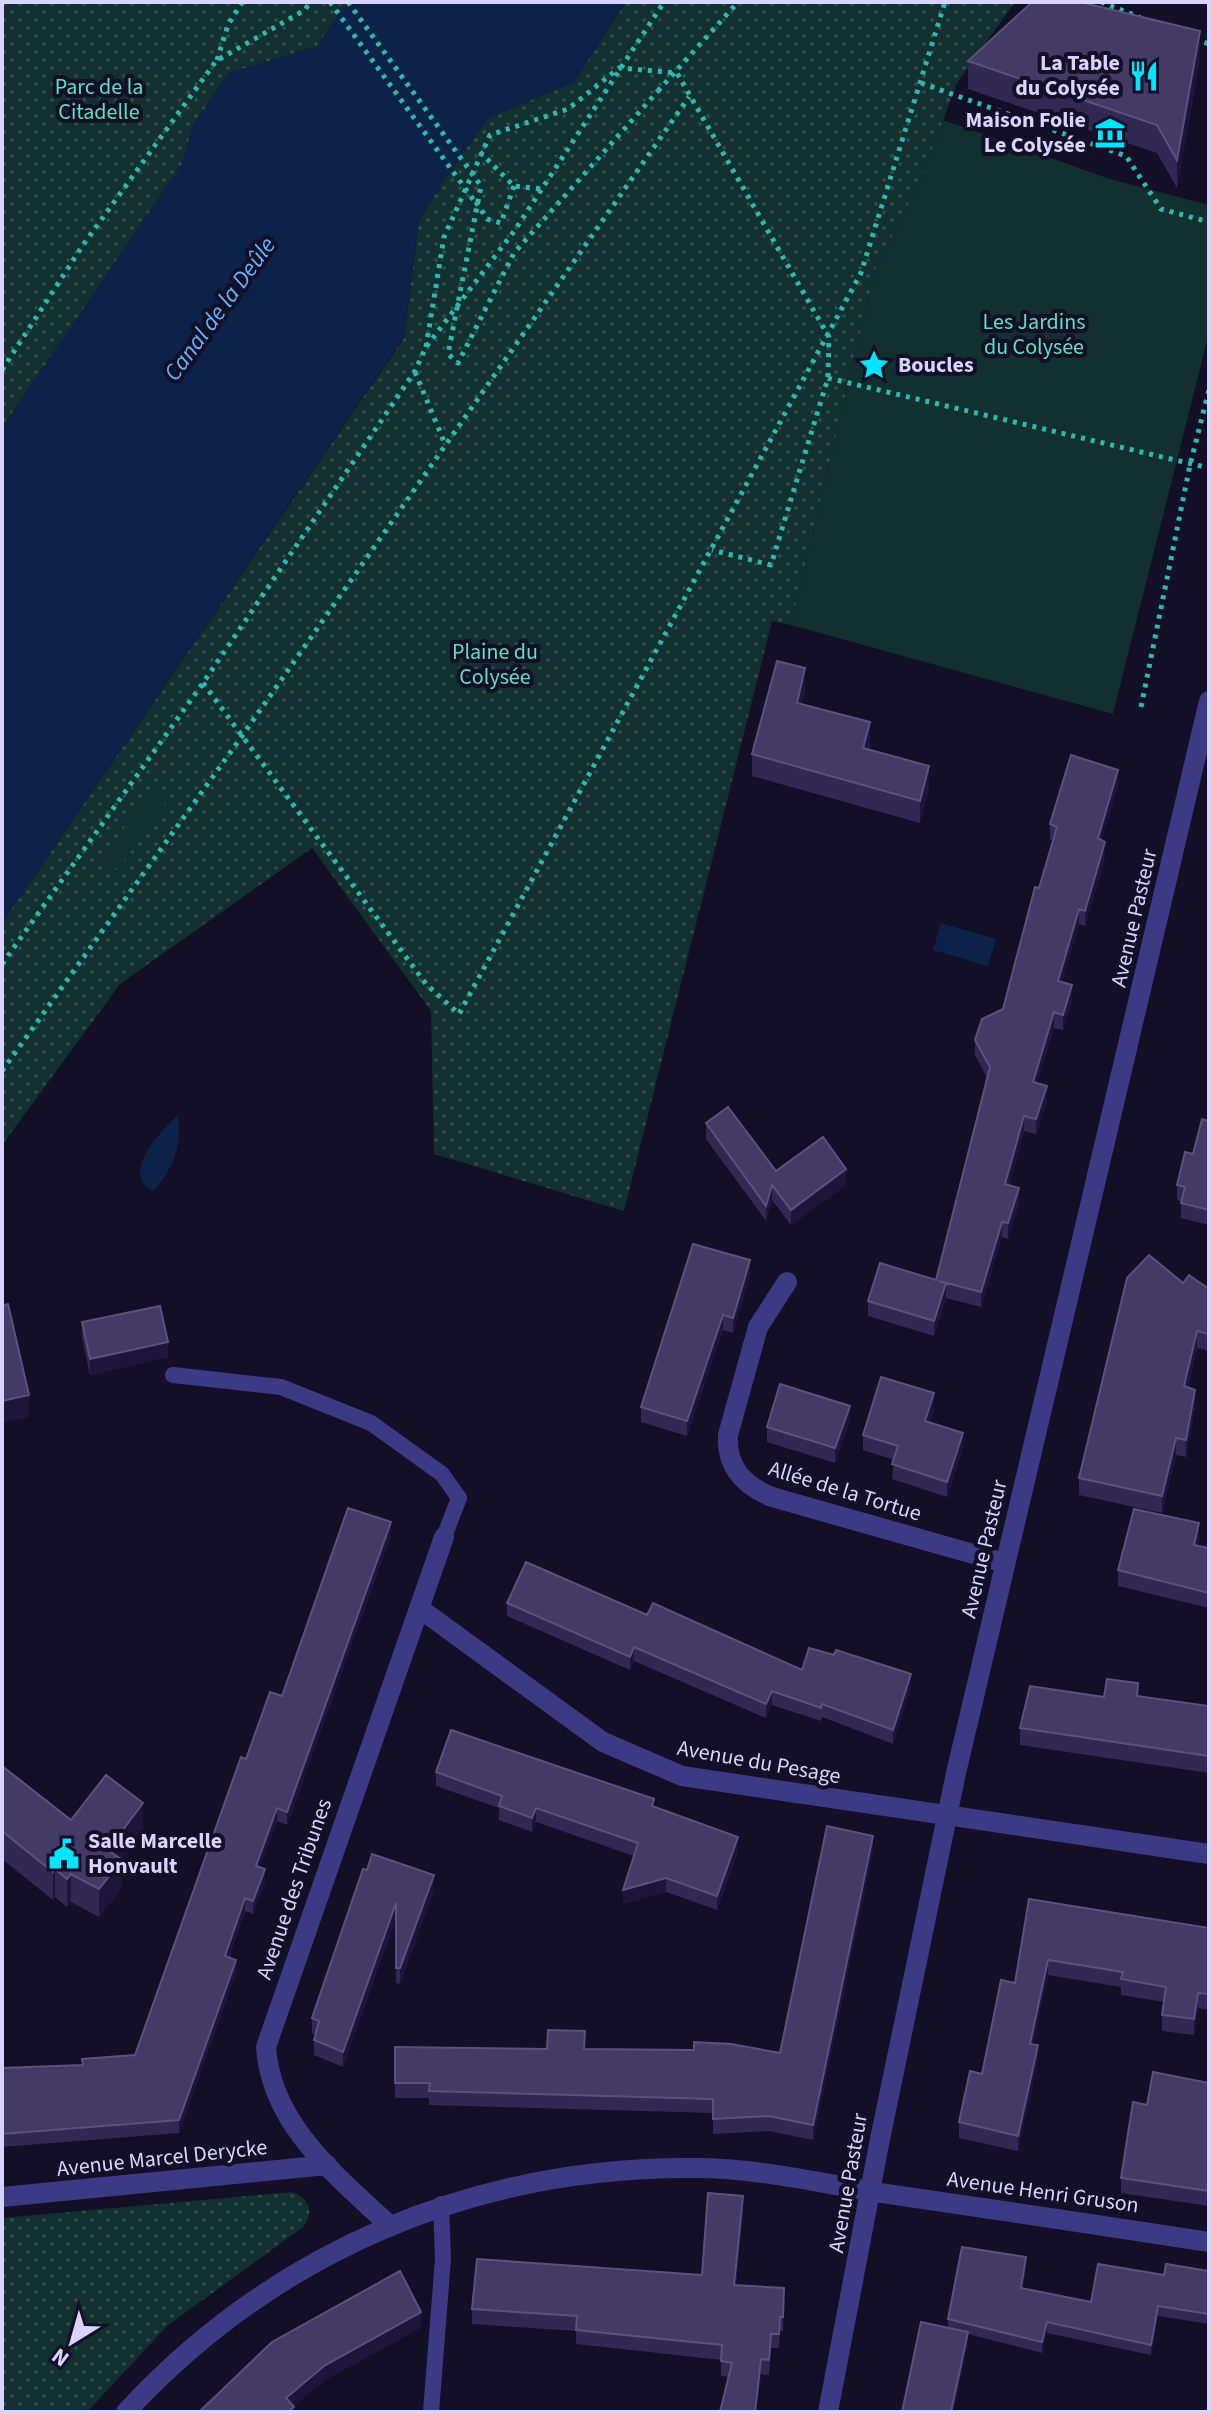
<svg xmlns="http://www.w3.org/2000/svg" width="1211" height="2414" font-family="'Source Sans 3',sans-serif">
<defs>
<pattern id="grass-dots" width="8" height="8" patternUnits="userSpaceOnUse" patternTransform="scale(2)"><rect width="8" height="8" fill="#12302f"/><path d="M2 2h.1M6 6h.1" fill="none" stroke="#344d4e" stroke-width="1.8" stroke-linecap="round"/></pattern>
</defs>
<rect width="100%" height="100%" fill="#130f26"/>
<path fill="url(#grass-dots)" d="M2,2h345l-31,45 -87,26 -36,53 -11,39 -180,263z
M626,2h389l-58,81 -37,98 -45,89 -84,355 -19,-4 -148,590 -190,-57 -3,-143 -119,-163 -192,136 -118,161v-222l402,-585 15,-118 30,-47 39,-55 86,-36z
M292,2192c17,6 23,20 11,35l-136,99 -80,86h-85v-194z"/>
<path fill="#12302f" d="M943,120l167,59 99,26v128l-96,381 -322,-89 84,-355 45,-89z
M151,790l16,11 -49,69 -16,-11z"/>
<path fill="#0c2248" d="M347,2h279l-52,80 -86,36 -39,55 -30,47 -15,117 -402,586v-495l179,-263 12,-39 36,-53 87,-26z
M941,923l55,16 -8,27 -55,-16z
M178,1115c4,31 -4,54 -25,76 -34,-16 6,-59 25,-76z"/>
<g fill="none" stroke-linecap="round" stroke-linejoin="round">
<path stroke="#2fb8b0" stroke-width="5" stroke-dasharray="4 6" stroke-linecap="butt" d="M1101,2l40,16
M1195,39l14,5
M217,60l11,-35 14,-23
M921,83l205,73 35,53 48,13
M658,91l80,-89
M480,152l34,34 28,3
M476,202l11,17 14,4 13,-37
M426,347l18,-110 46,-102 78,-26 51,-41 58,5 152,264 -1,41 -57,187 -59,-15
M2,370l81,-125 133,-184 89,-51 5,-8
M415,372l30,72
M828,378l381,90
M203,683l223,301 33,30 402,-741 84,-271
M1141,707l49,-242 19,-75
M2,964l201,-281 212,-312 11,-24 89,-117 149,-228
M2,1071l240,-335 447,-639"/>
<path stroke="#3d3a85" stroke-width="16" d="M173,1375l108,12 90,36 71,51 17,24 -15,39
M431,2412l12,-153 -2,-55"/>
<path stroke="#3d3a85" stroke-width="20" d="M787,1282l-29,45 -30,108c-2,32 15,50 44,62l233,66
M419,1608l184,134 79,34 527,78
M2,2197l325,-32
M390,2226c-53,-50 -119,-101 -124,-179l178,-510
M126,2412c150,-162 350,-246 570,-244 62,0 124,15 185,25 109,16 219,32 328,49
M828,2412l52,-273 76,-366 253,-1072"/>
<path stroke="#2fb8b0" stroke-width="5" stroke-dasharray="4 6" stroke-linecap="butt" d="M330,2l145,200
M348,2l133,184 -33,168 10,9 56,-110 144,-162"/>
</g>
<path fill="#312854" d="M1200,59l-23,129 -20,-35 -189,-64v-28z
M805,690l-3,14 68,40 -1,5 60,39 -9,35 -168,-47v-22z
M1118,785l-17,55 4,17 -20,69 -6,-2 -17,58 10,18 -9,30 -9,-2 -17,55 10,19 -11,32 -12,-3 -15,54 10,18 -11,36 -6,-2 -21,70 -35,-9 -12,38 -66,-20v-15l68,-21 51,-202 -12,-23v-15l28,-31 50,-168 -3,-1v-16z
M1209,1121v104l-28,-7v-17l-4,-1v-15z
M706,1123l70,48 70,14 -55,40 -19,-25 -6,21 -60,-82z
M750,1275l-17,58 -10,-3 -36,106 -46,-14v-15z
M1183,1283l26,6v62l-12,-3 -9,39 7,20 -9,50 -10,-2 -14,58 -83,-18v-17z
M82,1322l86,35 -78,18 -8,-37z
M934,1409l-4,13 33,26 -16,49 -55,-18 2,-19 -31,-10v-15z
M850,1421l-15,42 -68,-21v-15z
M391,1535l-104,290 -10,-4 -17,46 5,15 -12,32 -8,-3 -16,47 7,15 -57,160 -177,14v-79l80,-3 53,-10 111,-296 36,-63z
M1199,1538l-2,8 12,2v60l-91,-22v-16z
M507,1603l140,12 155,55 109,17 -18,57 -71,-27 -1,4 -49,-16 -6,13 -132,-57 -4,9 -123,-54z
M1104,1697h34l71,9v67l-189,-28v-17z
M2,1766l69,54 72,11 -21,29v28l-23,29 -28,-15 -4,5 -12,-10 -2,3 -51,-41z
M436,1772l218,35 84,44 -21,59 -51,-18 -43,12 11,-48 -98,-34 -4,10 -33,-12v-12l-63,-22z
M873,1851l-60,289 -44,-9 -56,3v-21l-284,-8v-7h-34v-51l385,6z
M363,1869l71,21 -34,94 -4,-1v-65l-53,149 -29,-12v-15l1,-5 -3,-2v-15z
M1029,1899l180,29v82l-11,-2 -4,27 -32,-4v-16l2,-13 -43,-7v-8l-73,-12 -15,69 5,17 -20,90 -59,-13v-16l23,-48 33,-91z
M1209,2083v123l-88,-13v-15l26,-73z
M743,2210l-7,75 48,18 -1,28h-3l-1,17h-8l-2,27 -8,-1 -5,38h-36l9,-35 -8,-1v-16l-145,-16v-13l-104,-7v-15l230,-34z
M1026,2267l-4,22 69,13 73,-27 45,-4v53l-51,-8 -7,39 -104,-22 -5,20 -74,-19v10l-15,68h-51l46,-84v-9z"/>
<path fill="#1d163a" d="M1200,31v28l-23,129v-28z
M805,668v22l-8,35v-22z
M870,722v22l-7,26v-22z
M929,766v22l-9,35v-22z
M1118,770v15l-20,68v-15z
M1105,842v15l-20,69v-15z
M1079,909v15l-21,72v-15z
M1072,985v15l-9,30v-15z
M1054,1012v16l-21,69v-15z
M1047,1086v16l-11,32v-15z
M1024,1116v15l-19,68v-15z
M846,1169v16l-55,40v-15z
M772,1185v15l-6,21v-15z
M1019,1188v15l-11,36v-16z
M1002,1222v15l-21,70v-15z
M750,1260v15l-17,58v-15z
M946,1283v15l-12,38v-15z
M723,1315v15l-36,106v-15z
M1197,1331v17l-13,55v-17z
M168,1342v15l-78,18v-16z
M1195,1390v17l-9,50v-17z
M934,1393v16l-9,27v-15z
M29,1395v22l-27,6v-22z
M850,1406v15l-15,42v-15z
M963,1433v15l-16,49v-15z
M1176,1438v17l-14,58v-17z
M391,1522v13l-104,290v-13z
M1199,1523v15l-5,22v-15z
M634,1647v14l-4,9v-13z
M911,1674v13l-18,57v-14z
M772,1691v14l-6,13v-14z
M143,1803v28l-21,29v28l-23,29v-28l9,-39z
M277,1808v13l-21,58v-13z
M536,1808v14l-4,10v-14z
M873,1836v15l-60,289v-15z
M738,1837v14l-21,59v-14z
M55,1869v28l-2,3v-28z
M265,1869v13l-12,32v-13z
M71,1874v28l-4,5v-28z
M434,1875v15l-34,94v-16z
M666,1878v14l-43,12v-14z
M245,1898v13l-20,58v-13z
M396,1903v15l-53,149v-15z
M236,1960v13l-57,160v-13z
M1048,1960v15l-18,84v-15z
M1198,1993v15l-4,27v-16z
M1038,2045v16l-20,90v-15z
M743,2196v14l-9,90v-15z
M1026,2257v10l-5,32v-11z
M1158,2306v10l-7,39v-10z
M421,2312v16l-97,53 -37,31 -1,-14 38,-32z
M1047,2322v11l-5,20v-11z
M968,2332v12l-15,68h-2z
M761,2359v15l-5,38h-1z"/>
<path fill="#433a66" stroke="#5a527e" stroke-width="2" d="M1032,2h48l120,29 -23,129 -20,-35 -189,-64z
M777,661l28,7 -8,35 73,19 -7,26 66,18 -9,35 -168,-47z
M1071,755l47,15 -20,68 7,4 -20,69 -6,-2 -21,72 14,4 -9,30 -9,-3 -21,70 14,4 -11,33 -12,-3 -19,68 14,4 -11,35 -6,-1 -21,70 -42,-11 7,2 -12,38 -66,-20 12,-38 56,17 54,-213 -15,-27 7,-21 21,-10 32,-122 4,1 18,-61 -7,-3z
M728,1107l48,64 47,-34 23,32 -55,41 -19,-25 -6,21 -60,-83z
M1202,1119l7,2v89l-28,-7 4,-16 -8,-2 8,-33 8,2z
M693,1244l57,16 -17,58 -10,-3 -36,106 -46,-14z
M1149,1255l34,28 6,-8 20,14v45l-12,-3 -13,55 11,4 -9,50 -10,-2 -14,58 -83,-18 48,-200z
M8,1304l21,91 -27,6v-95z
M160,1306l8,36 -78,17 -8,-37z
M881,1377l53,16 -9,28 38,12 -16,49 -55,-18 6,-18 -35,-11z
M780,1384l70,22 -15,42 -68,-21z
M348,1508l43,14 -104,290 -10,-4 -21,58 9,3 -12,32 -8,-3 -20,58 11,4 -57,160 -177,14v-66l81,-3 -1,-6 53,-4 106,-298 5,2 24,-67 12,4z
M1134,1509l65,14 -5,22 15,3v45l-91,-23z
M526,1562l121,53 6,-12 149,67 7,-22 25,7 2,-5 75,24 -18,56 -71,-26 -1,4 -49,-17 -6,13 -132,-57 -4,10 -123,-54z
M1107,1679l31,4 -1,13 72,10v50l-189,-28 10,-42 74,11z
M451,1730l203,69 -2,7 86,31 -21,59 -51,-18 -43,12 15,-47 -102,-35 -4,10 -33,-12 3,-10 -66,-24z
M2,1766l69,54 35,-45 37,28 -35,47 14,10 -23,29 -28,-15 -4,5 -12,-10 -2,3 -51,-41z
M827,1826l46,10 -60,289 -44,-9 -56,3v-20l-284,-8 1,-8h-35v-36l152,2 1,-19 37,1 -1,18 110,1v-8l37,2 49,9z
M372,1854l62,21 -34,93h-4v-65l-53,149 -29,-12 5,-19 -7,-3 51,-149 4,1z
M1029,1899l180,29v66l-11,-1 -4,26 -32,-4 4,-28 -45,-8 2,-7 -75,-12 -18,84 8,1 -20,91 -59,-14 11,-51 12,3 19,-94 14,3z
M1153,2072l56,11v108l-88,-13 12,-76 14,3z
M708,2193l35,3 -9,89 50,3 -1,29h-3l-1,17h-8l-2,26 -8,-1 -6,53h-35l12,-49 -11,-2 1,-16 -146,-15 1,-14 -105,-7 5,-50 225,16z
M962,2247l64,10 -5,31 70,14 7,-38 66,11 2,-11 43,7v43l-51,-8 -7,39 -104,-23 -5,20 -94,-23z
M400,2271l21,41 -97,54 -38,32 8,9 -6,5h-89l73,-70z
M921,2322l47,10 -17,80h-49z"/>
<defs>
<g id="restaurant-bare" transform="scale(2.4)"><path d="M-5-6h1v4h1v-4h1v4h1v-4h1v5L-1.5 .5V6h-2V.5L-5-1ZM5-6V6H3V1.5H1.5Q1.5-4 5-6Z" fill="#00e5ff" stroke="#130f26" stroke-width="2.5" paint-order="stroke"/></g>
<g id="museum-bare" transform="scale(2.4)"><path d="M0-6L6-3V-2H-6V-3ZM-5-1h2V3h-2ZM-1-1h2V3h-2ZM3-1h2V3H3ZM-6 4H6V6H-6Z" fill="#00e5ff" stroke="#130f26" stroke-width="2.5" paint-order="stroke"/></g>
<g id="sight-bare" transform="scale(2.4)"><path d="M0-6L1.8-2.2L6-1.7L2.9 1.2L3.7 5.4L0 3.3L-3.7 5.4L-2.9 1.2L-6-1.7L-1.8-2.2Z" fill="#00e5ff" stroke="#130f26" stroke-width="2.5" paint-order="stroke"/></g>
<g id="civic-bare" transform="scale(2.4)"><path d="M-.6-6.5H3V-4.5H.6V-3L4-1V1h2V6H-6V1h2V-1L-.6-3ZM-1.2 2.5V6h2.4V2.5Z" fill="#00e5ff" stroke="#130f26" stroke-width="2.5" paint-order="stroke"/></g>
</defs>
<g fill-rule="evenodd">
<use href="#restaurant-bare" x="1144" y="76"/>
<use href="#museum-bare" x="1110" y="133"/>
<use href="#sight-bare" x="874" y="365"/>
<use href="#civic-bare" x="64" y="1854"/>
</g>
<g text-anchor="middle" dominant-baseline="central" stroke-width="8" stroke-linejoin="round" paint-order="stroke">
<g font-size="22" font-weight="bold" fill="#d9d4ff" stroke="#130f26" text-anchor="end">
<text x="1120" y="63">La Table<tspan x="1120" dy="25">du Colysée</tspan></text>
<text x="1086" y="120">Maison Folie<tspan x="1086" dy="25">Le Colysée</tspan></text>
<text x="898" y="365" text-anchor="start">Boucles</text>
<text x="88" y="1841" text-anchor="start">Salle Marcelle<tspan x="88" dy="25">Honvault</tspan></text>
</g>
<g font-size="22" fill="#5fe0c0" stroke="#130f26">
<text x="99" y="87">Parc de la<tspan x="99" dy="25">Citadelle</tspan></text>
<text x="1034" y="322">Les Jardins<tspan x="1034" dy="25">du Colysée</tspan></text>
<text x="495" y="652">Plaine du<tspan x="495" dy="25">Colysée</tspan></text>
</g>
<g font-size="22" fill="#d9d4ff" stroke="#130f26">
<text transform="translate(1134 918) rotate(-77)">Avenue Pasteur</text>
<text transform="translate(845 1491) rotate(17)">Allée de la Tortue</text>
<text transform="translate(984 1549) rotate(-77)">Avenue Pasteur</text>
<text transform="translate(759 1762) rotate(10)">Avenue du Pesage</text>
<text transform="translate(294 1889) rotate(-71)">Avenue des Tribunes</text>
<text transform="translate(162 2158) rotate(-6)">Avenue Marcel Derycke</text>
<text transform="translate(848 2183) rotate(-80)">Avenue Pasteur</text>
<text transform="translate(1043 2192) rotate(8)">Avenue Henri Gruson</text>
</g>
<g font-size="24" font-style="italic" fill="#62b6ff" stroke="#130f26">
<text transform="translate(220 309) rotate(-54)">Canal de la Deûle</text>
</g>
</g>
<rect width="1211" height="2414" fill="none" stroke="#d9d4ff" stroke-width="8"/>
<g transform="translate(72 2342) rotate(217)" stroke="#130f26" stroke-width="6" paint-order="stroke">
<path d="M0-6L14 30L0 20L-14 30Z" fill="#d9d4ff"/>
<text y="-12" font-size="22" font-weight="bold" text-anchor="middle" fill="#d9d4ff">N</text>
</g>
</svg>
